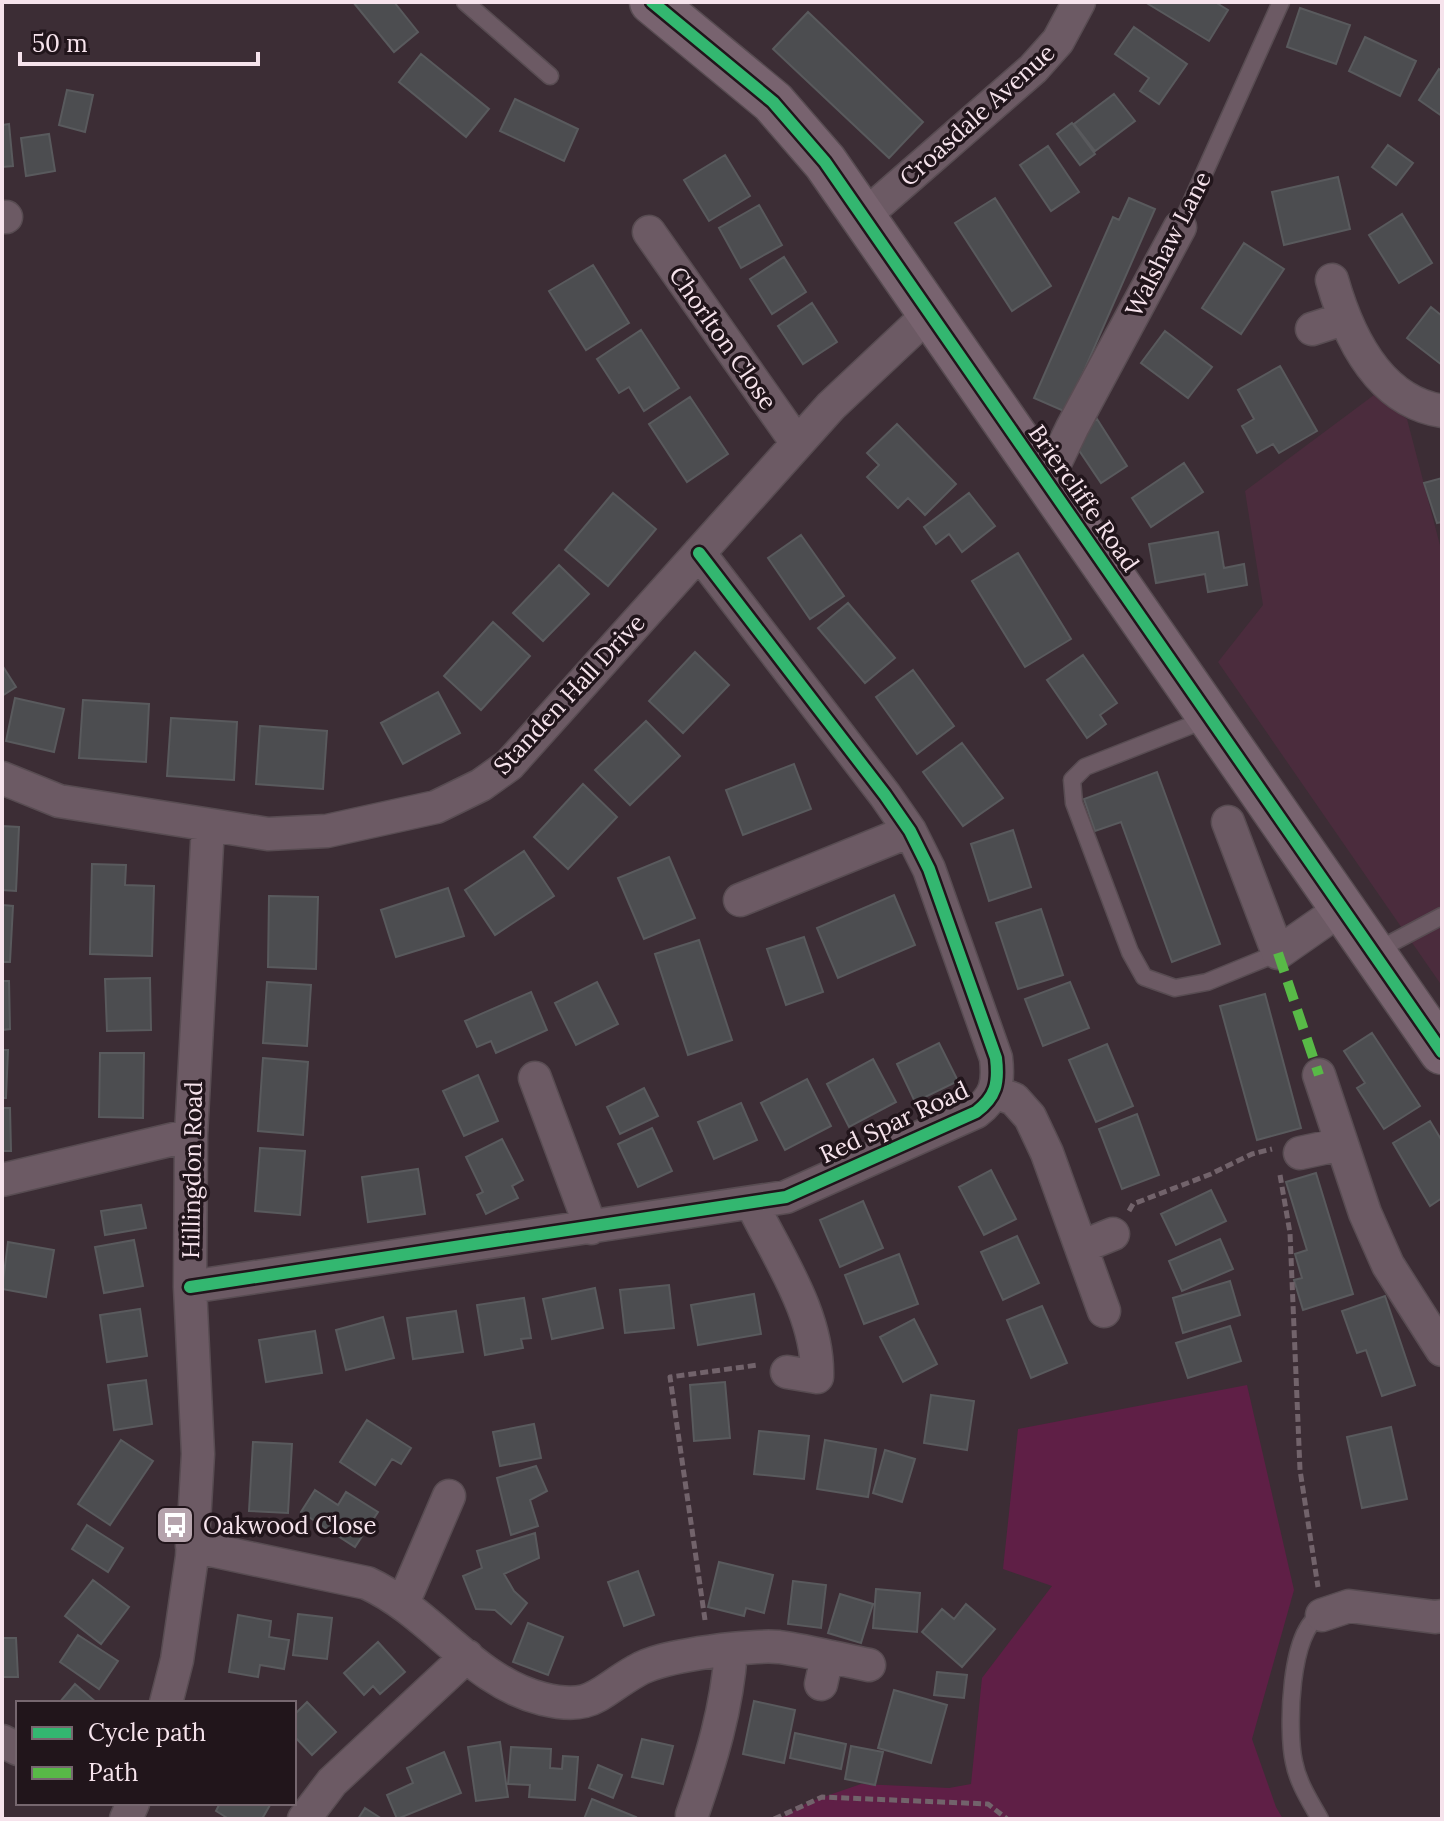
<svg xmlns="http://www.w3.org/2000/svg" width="1444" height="1821" font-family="Lora,serif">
<rect width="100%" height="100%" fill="#3c2d35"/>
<path fill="#4b2c3d" d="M1374,395l33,24 35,134v433l-224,-324 45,-57 -18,-114z"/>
<path fill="#5f1f46" d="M1247,1385l47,205 -42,149 24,68 7,12h-504l30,-17 52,-18 88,4 22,-4 11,-106 70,-92 -49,-17 15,-140z"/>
<path fill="#4c4d50" stroke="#595a5d" stroke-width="2" d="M353,2h41l24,30 -24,20z
M1145,2h70l13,8 -19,31z
M1300,8l50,17 -14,39 -49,-17z
M808,12l115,110 -34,36 -116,-109z
M1134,27l53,37 -28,40 -19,-13 9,-13 -34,-24z
M1365,37l51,24 -16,35 -51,-25z
M421,54l68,55 -23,28 -67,-55z
M1439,69l3,2v45l-23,-16z
M67,90l26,5 -8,37 -26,-7z
M1114,94l21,27 -40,30 -21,-27z
M515,99l63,30 -14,32 -64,-30z
M1072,123l23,31 -15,11 -23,-31z
M9,124l4,42 -11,1v-42z
M49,134l6,37 -29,5 -5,-38z
M1388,145l25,18 -17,22 -24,-18z
M1048,146l31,46 -28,19 -31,-46z
M725,155l25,41 -41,25 -25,-41z
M1338,177l12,52 -66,16 -12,-53z
M995,198l56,88 -39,25 -57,-88z
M1129,198l26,11 -89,203 -32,-14 79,-181 6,3z
M759,205l23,40 -41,23 -22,-40z
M1402,214l30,49 -33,20 -30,-48z
M1244,243l40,26 -43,65 -39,-26z
M784,257l22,35 -34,22 -22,-35z
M593,265l36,58 -43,27 -37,-59z
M812,303l25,39 -34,22 -25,-38z
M1431,307l11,9v49l-35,-27z
M641,330l38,58 -35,23 -15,-24 -10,6 -22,-34z
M1165,331l47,36 -24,31 -47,-35z
M1280,366l37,65 -38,22 -6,-9 -16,9 -15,-27 12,-7 -16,-29z
M690,397l38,57 -41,28 -38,-58z
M1097,419l30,47 -26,17 -31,-46z
M897,424l59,60 -31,31 -17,-17 -10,10 -31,-31 12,-12 -12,-12z
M1184,463l19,29 -52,35 -19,-29z
M1442,478v44l-5,1 -13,-40z
M613,493l43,36 -48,57 -43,-36z
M969,493l26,33 -33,26 -13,-18 -13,10 -12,-17z
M1218,532l6,36 20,-4 3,21 -39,7 -3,-18 -49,9 -7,-39z
M801,535l43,61 -34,23 -42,-61z
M1018,553l53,86 -46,28 -53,-86z
M559,565l30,29 -46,47 -30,-28z
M848,603l47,55 -30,25 -47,-55z
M493,622l37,34 -49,54 -37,-34z
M695,652l34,33 -46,48 -34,-32z
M1083,655l34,48 -17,12 6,9 -19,14 -40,-58z
M2,665l14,22 -14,9z
M913,670l41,56 -37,28 -41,-57z
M438,692l22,41 -57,31 -22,-41z
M15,698l49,11 -10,43 -48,-11z
M83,700l66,4 -3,58 -67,-4z
M171,718l66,4 -3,58 -67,-4z
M646,721l34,35 -50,49 -35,-35z
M260,726l67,5 -4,58 -67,-5z
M962,743l41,55 -40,28 -40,-54z
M794,764l17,45 -68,26 -17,-45z
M1157,772l63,172 -48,18 -51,-140 -26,9 -11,-32z
M583,784l34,33 -49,52 -34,-32z
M2,826l17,1 -3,64 -14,-1z
M1013,830l18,57 -42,14 -18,-57z
M524,851l30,45 -59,39 -30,-45z
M669,857l26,61 -51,21 -26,-61z
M92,864l34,1 -1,20 29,1 -2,70 -62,-2z
M448,888l16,48 -68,21 -15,-47z
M894,895l21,50 -77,33 -21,-50z
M269,896l49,1 -2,72 -48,-2z
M2,905l11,1 -3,56h-8z
M1041,909l22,66 -45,14 -22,-66z
M804,937l19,55 -37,13 -19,-56z
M699,940l33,100 -44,15 -33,-101z
M150,978l1,52 -44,1 -2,-52z
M2,981h7l1,48 -8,1z
M267,982l44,3 -4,61 -44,-3z
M597,982l21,42 -42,21 -21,-42z
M1070,982l19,46 -46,18 -18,-47z
M531,992l16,38 -51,23 -5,-12 -14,6 -12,-26z
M1265,994l36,134 -44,12 -37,-134z
M1372,1033l48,73 -36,23 -27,-41 8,-5 -21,-32z
M939,1043l19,38 -43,21 -18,-38z
M1107,1044l26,62 -37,16 -27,-62z
M2,1050h6l-2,48h-4z
M100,1053h44l-1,65 -44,-1z
M263,1058l45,4 -5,73 -45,-4z
M873,1059l23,43 -47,25 -22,-43z
M478,1075l20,46 -34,15 -21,-45z
M807,1079l24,47 -46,24 -24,-47z
M644,1088l14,28 -38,18 -13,-27z
M741,1103l16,37 -43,19 -16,-37z
M2,1108h8l1,43h-9z
M1137,1114l22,61 -37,14 -23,-60z
M1430,1121l12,20v57l-12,8 -37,-63z
M652,1128l20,43 -34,16 -20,-43z
M502,1139l21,41 -11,6 6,12 -32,16 -9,-19 6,-3 -17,-35z
M260,1148l45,3 -5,64 -45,-4z
M418,1169l7,45 -57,8 -6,-45z
M991,1170l25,49 -32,16 -25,-48z
M1316,1173l37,121 -50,16 -9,-30 8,-2 -7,-24 12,-4 -21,-68z
M1211,1190l15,31 -50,24 -15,-31z
M863,1201l20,47 -43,19 -20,-47z
M141,1205l5,23 -41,7 -4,-24z
M1017,1236l22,47 -36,17 -22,-48z
M1220,1239l13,30 -51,22 -13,-30z
M134,1240l9,46 -39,7 -9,-46z
M8,1242l46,8 -8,47 -44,-8z
M899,1254l19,50 -54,20 -19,-49z
M1230,1281l10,34 -57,18 -10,-35z
M669,1285l5,43 -49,5 -5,-43z
M595,1288l8,40 -51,11 -9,-40z
M754,1294l7,40 -63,11 -7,-40z
M1385,1296l30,89 -33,11 -16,-46 -9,3 -15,-42z
M524,1298l7,40 -10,1 2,9 -38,7 -8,-50z
M1042,1306l25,57 -36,15 -24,-58z
M140,1309l7,47 -40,6 -7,-47z
M456,1311l7,41 -50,7 -6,-41z
M383,1317l11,41 -48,12 -10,-40z
M914,1319l23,45 -34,18 -23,-45z
M1230,1326l11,35 -53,17 -12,-35z
M315,1331l7,42 -56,9 -7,-42z
M146,1380l6,44 -38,6 -6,-45z
M725,1382l5,56 -36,3 -4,-56z
M931,1395l43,6 -7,49 -43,-7z
M367,1420l44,28 -10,16 -9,-5 -17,26 -35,-23z
M534,1424l7,34 -41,8 -7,-34z
M1391,1427l16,72 -45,9 -15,-71z
M759,1431l50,5 -5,43 -50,-5z
M121,1440l32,21 -43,64 -32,-21z
M825,1440l51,9 -8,48 -51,-8z
M253,1442l39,2 -4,69 -39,-2z
M885,1450l30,9 -13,43 -29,-9z
M536,1466l11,25 -17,9 8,26 -27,9 -14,-57z
M315,1490l23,15 8,-13 32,20 -23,35 -54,-35z
M87,1525l36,23 -15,24 -36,-23z
M535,1533l4,25 -35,16 10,17 13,12 -16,21 -16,-14 -19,-1 -13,-33 19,-8 -5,-17z
M719,1562l54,13 -9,38 -18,-5 -2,8 -36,-9z
M638,1571l16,44 -30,11 -16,-44z
M93,1580l36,27 -28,37 -36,-28z
M793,1581l33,4 -5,43 -33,-4z
M876,1589l44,4 -3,39 -44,-4z
M840,1594l33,10 -12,39 -33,-10z
M966,1604l29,25 -33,38 -40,-35 20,-23 12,10z
M298,1614l34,4 -5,41 -34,-4z
M238,1615l33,6 -2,16 20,3 -5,29 -24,-4 -2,12 -29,-5z
M528,1623l35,14 -15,38 -35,-13z
M78,1635l40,26 -19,28 -39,-27z
M2,1638h14l2,39h-16z
M378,1642l27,30 -25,22 -7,-8 -9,9 -20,-22z
M937,1672l30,3 -3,23 -30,-3z
M75,1684l15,13 7,6h-38z
M894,1690l53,15 -16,58 -53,-15z
M754,1701l41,9 -11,53 -41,-9z
M307,1702l29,30 -24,23 -18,-19v-21z
M795,1733l51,11 -5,25 -51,-11z
M642,1739l31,7 -10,38 -31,-7z
M500,1742l8,55 -32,4 -8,-54z
M851,1746l32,6 -8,33 -30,-6z
M511,1747l40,2 -1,19 12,1 1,-13 15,1 -3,43 -46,-3 1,-12 -22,-1z
M444,1752l17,41 -64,26 -10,-24 26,-12 -6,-15z
M598,1765l24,10 -9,23 -24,-10z
M592,1799l44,18 -1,2h-51z
M220,1803h47l3,2 -8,14h-33l-13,-8z
M365,1808l17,11h-24z"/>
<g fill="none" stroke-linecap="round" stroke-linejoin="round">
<g stroke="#584c52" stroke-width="19">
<path id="lane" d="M465,2l85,74
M1180,227l101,-225
M1207,719l-122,48 -13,13 2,23 56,149 14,25 31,11 32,-6 71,-29
M1377,954l16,-12 49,-26
M1320,1819c-10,-18 -22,-36 -26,-57 -7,-30 -5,-135 28,-147"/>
</g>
<g stroke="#584c52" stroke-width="35">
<path id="street" d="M2,217h4
M862,218l171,-149 25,-28 21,-39
M649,232l148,211
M1332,280c16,56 46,121 110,131
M1312,329l31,-10
M1046,482l26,-54 108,-201
M2,778l57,23 209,33 59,-3 109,-24 45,-22 28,-20 322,-359 99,-93
M1228,822l50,131 66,-46
M740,900l170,-69
M1319,1075l46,138 23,52 54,85
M535,1078l56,150
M994,1092l20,7 16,18 17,36 57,158
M1300,1153l42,-9
M2,1180l189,-45
M752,1204c26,53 67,112 65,173l-30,-5
M1081,1247l32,-13
M190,1287l596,-90 190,-85c20,-15 23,-29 20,-54l-67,-189 -19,-38 -25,-36 -186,-242
M192,1546l175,37c65,30 106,99 176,116 50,12 54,-6 93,-28 15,-9 36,-13 53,-16 22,-4 68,-10 90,-8 30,4 60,12 90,18
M403,1603l46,-107
M1322,1615l27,-9 86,11 7,-1
M821,1684l6,-27
M166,1703l11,-43 15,-103 6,-103 -8,-167 1,-152 17,-309
M2,1741l16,8
M692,1815c19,-55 35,-106 39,-164
M126,1819l7,-16
M304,1819l28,-37 135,-126"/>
</g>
<g stroke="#584c52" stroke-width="47">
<path id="secondary" d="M652,2l121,100 52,60 617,890"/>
</g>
<path stroke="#72636b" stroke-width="5" stroke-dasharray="8 4" stroke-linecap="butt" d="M1280,1175l10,58 10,237 18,117
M1129,1211l4,-7 78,-30 41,-20 20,-5
M705,1620l-35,-243 88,-12
M774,1819l48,-22 166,7 19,15"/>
<use href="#lane" stroke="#6c5a64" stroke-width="16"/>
<use href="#street" stroke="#6c5a64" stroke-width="32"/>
<use href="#secondary" stroke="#78636f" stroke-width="44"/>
<path stroke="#58b947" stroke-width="10" stroke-dasharray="20 10" stroke-linecap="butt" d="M1278,953l41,122"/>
<g stroke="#21151b" stroke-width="17">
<path id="cycleway" d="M652,2l121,100 52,60 617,890
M190,1287l596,-90 190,-85c20,-15 23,-29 20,-54l-67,-189 -19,-38 -25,-36 -186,-242"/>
</g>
<use href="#cycleway" stroke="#33b770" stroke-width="12"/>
</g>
<defs>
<g id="bus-square" transform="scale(2)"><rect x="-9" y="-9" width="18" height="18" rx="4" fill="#b5a3ac" stroke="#21151b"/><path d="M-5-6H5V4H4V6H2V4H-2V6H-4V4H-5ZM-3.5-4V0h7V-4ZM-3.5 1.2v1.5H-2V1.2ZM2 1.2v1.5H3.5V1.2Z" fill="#fff"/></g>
</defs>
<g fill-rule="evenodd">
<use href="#bus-square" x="175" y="1525"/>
</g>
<g text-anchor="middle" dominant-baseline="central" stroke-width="7" stroke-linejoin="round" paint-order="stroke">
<g font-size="24" fill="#f6e3ec" stroke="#21151b">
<text transform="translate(977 115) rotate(-42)">Croasdale Avenue</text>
<text transform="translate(1168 244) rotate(-63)">Walshaw Lane</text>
<text transform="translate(723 338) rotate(55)">Chorlton Close</text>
<text transform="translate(1084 498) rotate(55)">Briercliffe Road</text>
<text transform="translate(569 694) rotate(-47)">Standen Hall Drive</text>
<text transform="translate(894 1122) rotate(-25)">Red Spar Road</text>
<text transform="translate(192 1170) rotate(-89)">Hillingdon Road</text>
</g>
<g font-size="24" fill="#f6e3ec" stroke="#21151b" text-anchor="start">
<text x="203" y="1525">Oakwood Close</text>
</g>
</g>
<rect width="1444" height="1821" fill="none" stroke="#f6e3ec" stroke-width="8"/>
<rect x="16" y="1701" width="280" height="104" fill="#21151b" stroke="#76676f" stroke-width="2"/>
<rect x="32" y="1727" width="40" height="12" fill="#33b770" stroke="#76676f" stroke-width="2"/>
<text x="88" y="1741" font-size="24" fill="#f6e3ec">Cycle path</text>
<rect x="32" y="1767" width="40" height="12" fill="#58b947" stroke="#76676f" stroke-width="2"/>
<text x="88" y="1781" font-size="24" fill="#f6e3ec">Path</text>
<path d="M20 52v12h238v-12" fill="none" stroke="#f6e3ec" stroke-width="4"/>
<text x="32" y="52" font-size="24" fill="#f6e3ec" stroke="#21151b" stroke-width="6" paint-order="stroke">50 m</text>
</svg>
